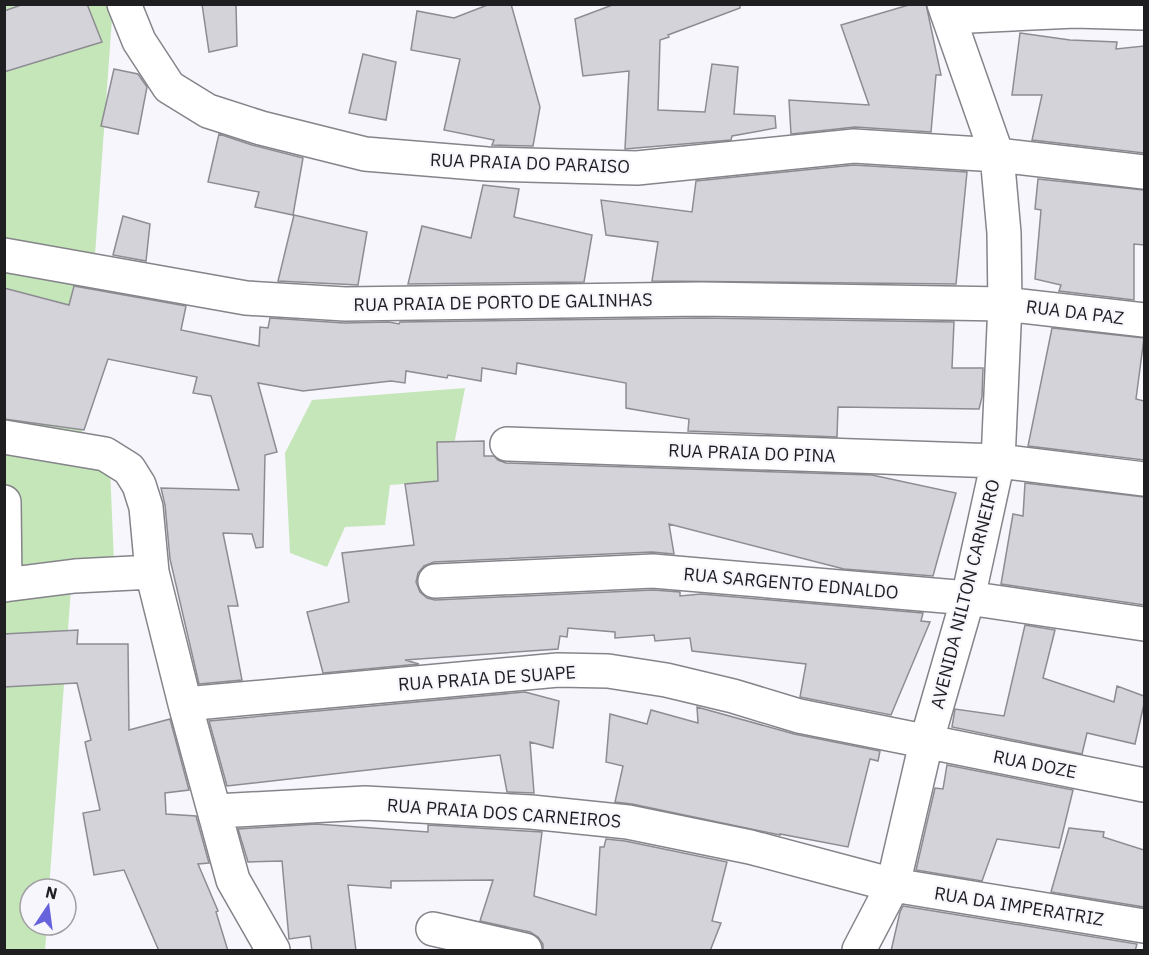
<svg xmlns="http://www.w3.org/2000/svg" width="1149" height="955" font-family="'IBM Plex Sans',sans-serif">
<rect width="100%" height="100%" fill="#f7f6fc"/>
<path fill="#c5e6b9" d="M5,5h108l-33,458 30,5 4,94 -41,-1 -24,328h-19v36h17l-2,25h-40z
M465,388l-18,93 -57,4 -5,40 -40,2 -18,40 -37,-14 -5,-100 27,-53z"/>
<path fill="#d4d3d9" stroke="#8d8c92" stroke-width="1.5" d="M24,4h63l15,38 -98,30v-61z
M202,4h34l1,42 -28,6z
M490,4h21l29,103 -7,39 -41,-1 2,-5 -50,-10 16,-71 -49,-9 6,-39 37,7z
M615,4h125v4l-72,27 1,2 -9,3 -2,70 47,2 7,-48 26,3 -4,47 41,2 1,12 -44,8 -1,4 -106,9 4,-78 -46,5 -8,-57z
M912,4h14l15,71h-5l-5,57 -76,-5 -64,7 -2,-34 80,5 -28,-80z
M1020,33l50,7 47,2 -1,7 28,-3v107l-112,-13 10,-45h-30z
M363,54l33,8 -10,58 -37,-7z
M114,69l24,5 9,13 -9,47 -37,-8z
M219,134l33,11 51,13 -10,57 -38,-8 4,-15 -51,-10z
M854,165l113,7 -11,112 -304,-3 6,-39 -52,-7 -5,-35 91,12 4,-31z
M1038,179l106,11v55l-10,-1v56l-75,-9 2,-6 -26,-6 6,-69 -6,-1z
M483,185l36,4 -5,28 78,18 -8,47 -176,2 14,-58 49,12z
M294,215l73,17 -9,53 -80,-4z
M123,216l27,8 -4,37 -33,-6z
M74,286l112,20 -5,24 78,16 1,-19 8,1 2,-10 74,5 45,-1 10,2 1,-2 301,-4 253,4 -2,46h31l-1,29 -3,12 -141,-2 -1,30 -149,-6 1,-12 -63,-11v-25l-109,-20 -1,11 -34,-6 -1,13 -33,-6 -1,3 -41,-7 -1,12 -14,-2 -88,10 -45,-8 19,69 -12,3 -2,92 -7,1 -4,-14 -29,-1 15,73h-10l14,74 -43,4 -29,-125 -5,-54 -4,-17 78,2 -28,-94 -18,-3 4,-16 -89,-18 -24,71 -80,-11v-131l65,17z
M1052,328l92,10 -8,61 8,2v59l-116,-14z
M484,441v15h10l4,4 8,3 366,12 84,18 -23,83 -89,-7 -175,-45 5,30 -22,-2 -218,10 -10,4 -6,7 -2,9 4,10 7,6 8,2 218,-10 27,2v4l21,-2 222,19 -2,8 9,1 -39,93 -91,-18 6,-33 -114,-13 -2,-13 -35,3 -1,-6 -39,3v-6l-47,-4 -1,9 -7,-1 -2,13 -153,11 14,4 -96,9 -16,-61 42,-10 -7,-49 72,-8 -9,-61 33,-3 -1,-39z
M1025,483l119,14v108l-143,-21 12,-70 10,2z
M1025,625l30,5 -12,48 71,24 3,-16 27,10v8l-9,40 -48,-11 -5,21 -130,-27 3,-18 49,7z
M78,630l-1,14h51l1,86 41,-11 19,71 -24,3 1,21 30,2 13,47 -11,1 20,47 -2,1 12,39h-69l-35,-81 -30,5 -11,-62 17,-3 -15,-68 6,-2 -14,-57 -73,4v-53z
M525,692l34,9 -6,47 -23,-6 4,51 -27,-1 -7,-37 -273,31 -18,-65z
M697,707l97,27 86,17 -2,10 -8,-2 -22,88 -68,-13v1l-148,-31 -17,-2 8,-36 -17,-4 4,-48 37,10 4,-14 47,13z
M947,765l126,25 -14,58 -62,-9 -15,42 -66,-11 19,-82 8,1z
M316,824l112,8v-7l114,7 -8,64 62,19 4,-68h4l2,-8 19,2 102,21 -15,59 9,2 -11,28h-167v-7l-5,-7 -8,-5 -50,-11 13,-41 -102,1v7l-43,-3 8,66h-44l-2,-15 -21,3 -7,-78 -34,1 -10,-33z
M1069,828l35,4 -1,5 41,13v57l-93,-15z
M903,906l234,38 -2,7h-244l9,-39z"/>
<g fill="none" stroke-linecap="round" stroke-linejoin="round">
<g stroke="#84848a" stroke-width="36">
<path id="street" d="M124,4l15,37 30,46 39,24 53,17 104,26 122,10 150,4 217,-22 143,9 147,17
M949,17l126,-6 69,2
M4,255l242,43 99,6 356,-5 304,5 139,16
M4,437l101,17 24,15 10,16 7,22 6,65 33,132 48,176 40,70
M507,444l491,17 146,18
M4,502l1,83
M435,581l218,-10 315,27 176,26
M4,585l71,-9 77,-4
M185,704l373,-34 50,1 58,9 67,16 66,20 345,69
M216,811l149,-8 166,9 97,10 122,25 143,38 251,41
M433,929l92,21
M859,950l34,-65 33,-142 42,-145 30,-137 7,-157 -1,-71 -7,-78 -53,-151"/>
</g>
<use href="#street" stroke="#fff" stroke-width="33"/>
</g>
<g text-anchor="middle" dominant-baseline="central" stroke-width="4.5" stroke-linejoin="round" paint-order="stroke">
<g font-size="18" fill="#1f1f21" stroke="#f7f6fc">
<text transform="translate(530 163) rotate(2)">RUA PRAIA DO PARAISO</text>
<text transform="translate(503 302) rotate(-1)">RUA PRAIA DE PORTO DE GALINHAS</text>
<text transform="translate(1075 312) rotate(7)">RUA DA PAZ</text>
<text transform="translate(752 453) rotate(2)">RUA PRAIA DO PINA</text>
<text transform="translate(791 583) rotate(5)">RUA SARGENTO EDNALDO</text>
<text transform="translate(965 594) rotate(-76)">AVENIDA NILTON CARNEIRO</text>
<text transform="translate(487 678) rotate(-4)">RUA PRAIA DE SUAPE</text>
<text transform="translate(1035 764) rotate(11)">RUA DOZE</text>
<text transform="translate(504 813) rotate(4)">RUA PRAIA DOS CARNEIROS</text>
<text transform="translate(1019 906) rotate(9)">RUA DA IMPERATRIZ</text>
</g>
</g>
<rect width="1149" height="955" fill="none" stroke="#1f1f21" stroke-width="12"/>
<g transform="translate(48 907) rotate(13)"><circle r="28" fill="#f7f6fc" stroke="#a1a0a4" stroke-width="1.5"/>
<path d="M0-4.5L10 22L0 15L-10 22Z" fill="#6763dc"/>
<text y="-9" font-size="16" font-weight="bold" text-anchor="middle" fill="#1f1f21">N</text>
</g>
</svg>
